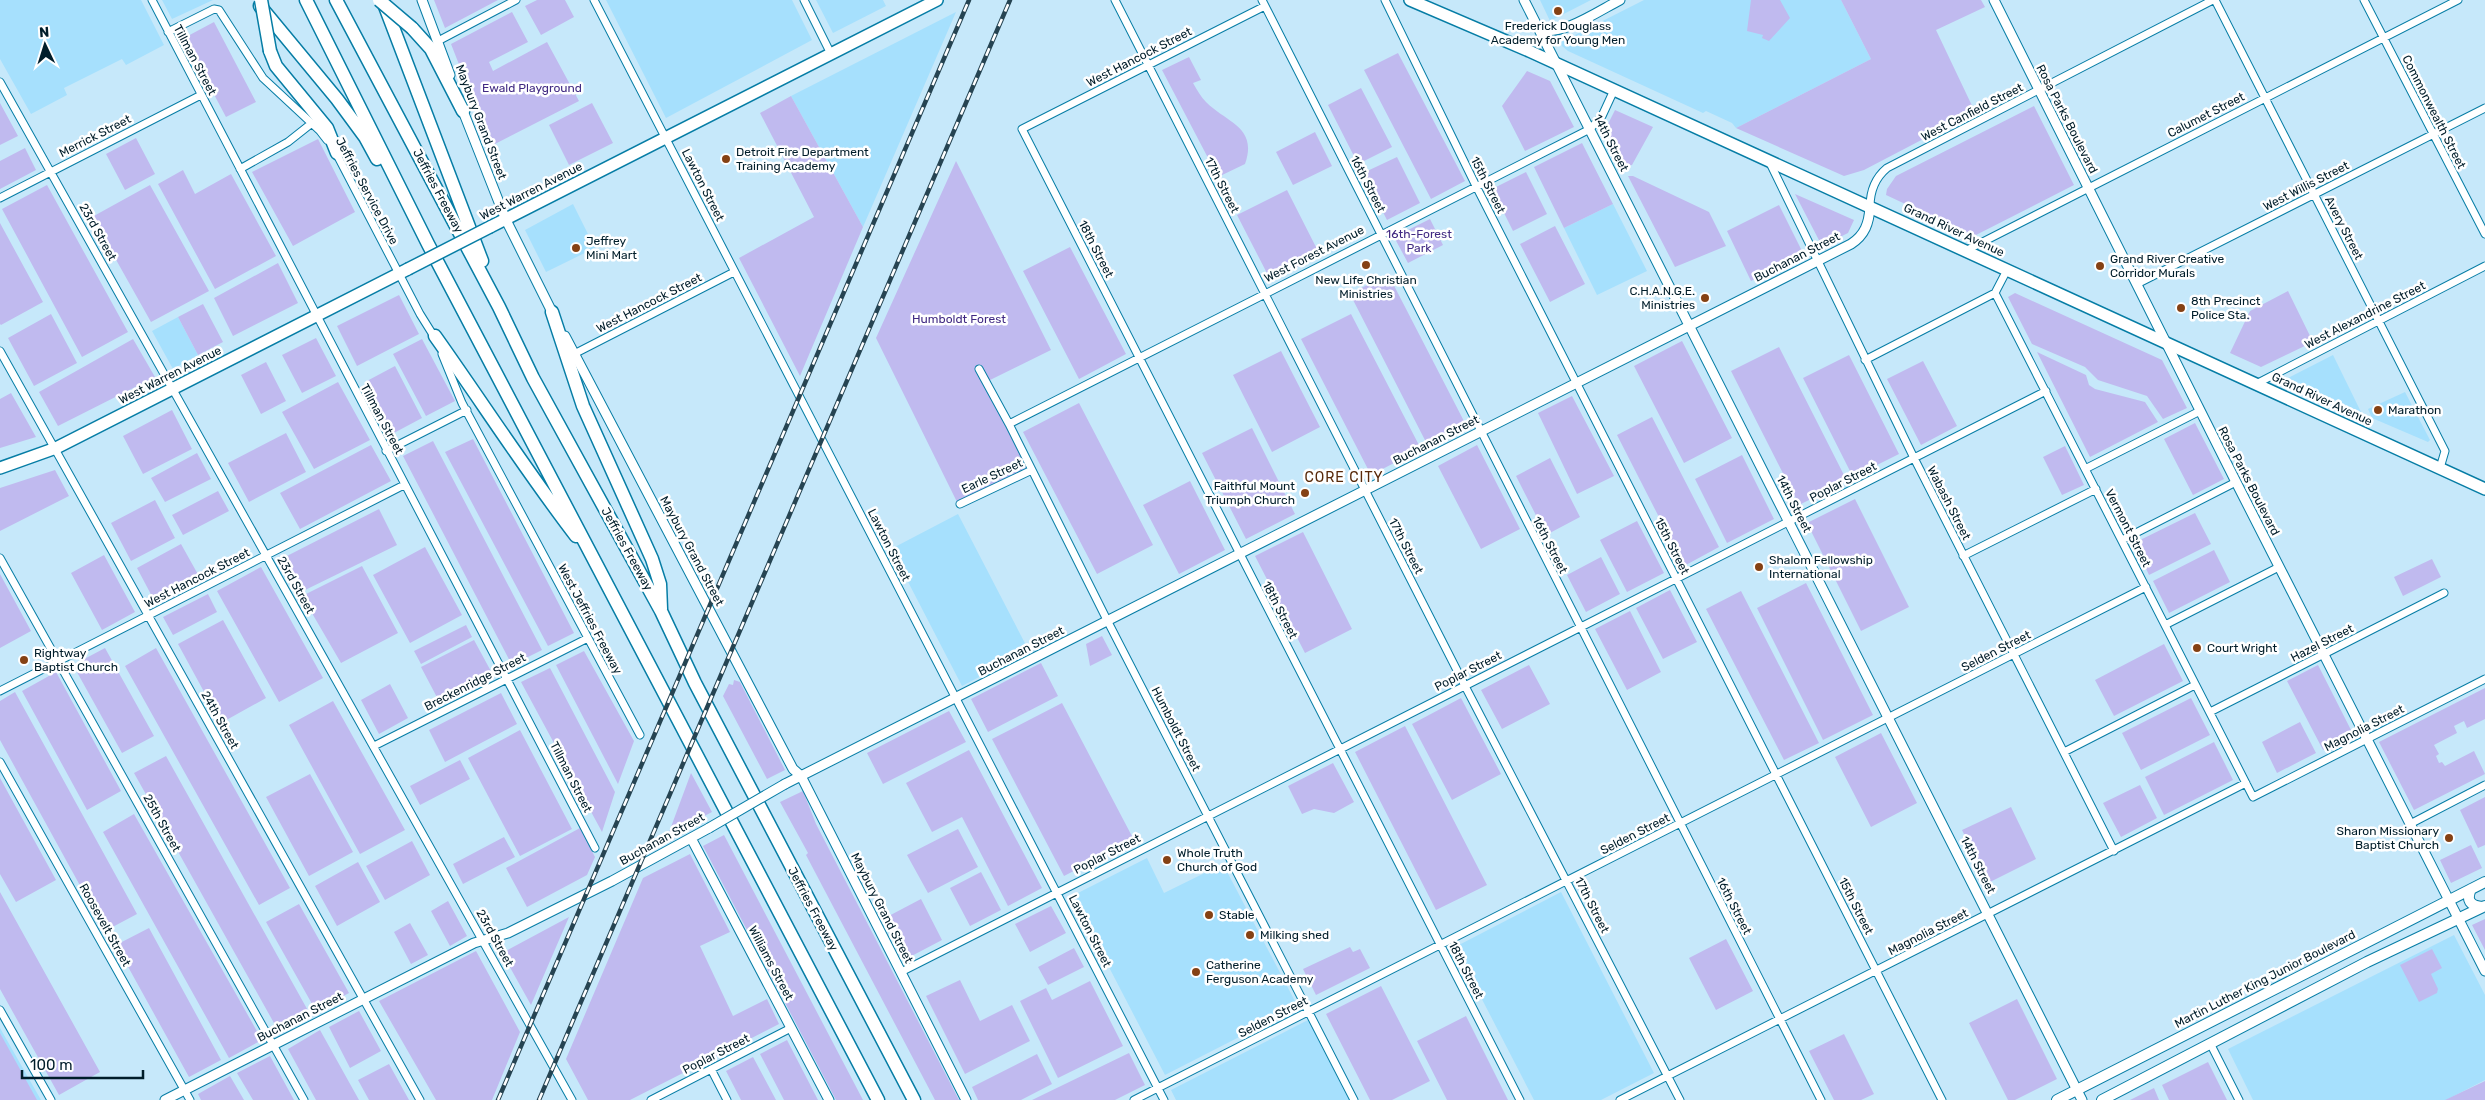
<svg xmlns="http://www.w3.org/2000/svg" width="2485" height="1100" font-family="Rubik,sans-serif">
<rect width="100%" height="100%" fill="#c6e8fa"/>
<path fill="#a6e0fd" d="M0,0h141l23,45 -38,20 -4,-6 -58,29 3,7 -36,19 -31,-55z
M162,0h51l-41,19z
M606,0h186l20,40 -146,78z
M816,0h67l3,6 -53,27z
M1540,0h51l-41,21z
M1644,0h197l30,59 -135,69 -4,-5 -26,-12 -3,2 -135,-62 -6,-5 -1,-4z
M956,12l-93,215 -72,-131z
M573,204l22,44 -49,24 -21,-42z
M1613,204l34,67 -50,24 -33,-67z
M178,317l20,38 -25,14 -21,-38z
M2333,355l28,57 -73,-34z
M2405,392l25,48 -2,2 -56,-24 -4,-9z
M958,514l71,137 -67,35 -71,-137z
M1147,858l17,35 59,-29 75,143 -133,68 -93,-179z
M1561,892l93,181 -53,27h-67l-79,-153z
M2454,935l31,60v85l-39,20h-193l-25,-51z
M1308,1020l41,80h-173l-5,-10z
M0,1028l41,72h-41z"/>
<path fill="#c0baef" d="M434,0h64l-53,28z
M537,0h28l9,17 -33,18 -16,-29z
M1751,0h29l10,18 -21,23 -7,-3 1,-3 -16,-4z
M1841,0h140l4,7 -49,23 39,82 -111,58 -20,6 -108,-48 135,-69z
M512,12l16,30 -39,20 4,9 54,-29 32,59 -88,45 -40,-102z
M214,22l42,80 -30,15 -42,-79z
M1398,53l67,128 -34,18 -67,-129z
M1189,57l12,23 -8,3c4,7 8,14 13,19 21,21 52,25 39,62l-27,13 -56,-107z
M1527,71l23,10 24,46 -49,24 -23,-45z
M1361,88l31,59 -34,17 -30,-59z
M791,96l72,131 -63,149 -61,-118 75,-41 -54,-104z
M0,103l18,33 -18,9z
M592,103l21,40 -44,22 -20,-40z
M2034,106l40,79 -100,51 -88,-41 1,-6 9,-13z
M1615,110l38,17 -21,38 -5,1 -6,-4 -16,-32z
M1315,132l17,34 -39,19 -17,-33z
M136,138l19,36 -30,16 -19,-36z
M318,139l37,73 -62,34 -41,-74z
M1582,143l31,61 -49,24 -30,-61z
M25,148l11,22 -36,19v-28z
M1397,157l23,46 -33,17 -24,-47z
M956,161l95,189 -65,32 42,85 -71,35 -81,-164z
M183,170l12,24 36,-20 45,82 -61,33 -57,-105z
M1526,172l21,42 -34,17 -21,-42z
M1628,176h5l76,36 17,34 -51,21z
M47,185l81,147 -46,25 -80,-148z
M150,185l59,106 -58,31 -59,-105z
M1287,190l33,65 -49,26 -34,-66z
M1795,194l59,26 -6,13 -26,13z
M1779,205l25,50 -53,26 -24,-50z
M1430,219l13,26 -35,18 -14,-26z
M0,223l43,79 -42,23 -1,-1z
M1555,226l30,58 -35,18 -30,-58z
M1070,247l56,107 -47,25 -56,-108z
M278,263l20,40 -65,33 -19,-38z
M1388,274l79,153 -39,19 -78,-152z
M2288,291l25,51 -52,25 -31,-14 20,-42z
M2015,293l147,67 25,48 -24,11 -16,-23 -49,-16 -13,-13 -53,-23 -24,-47z
M399,295l20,39 -62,32 -20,-40z
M203,304l20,38 -25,13 -20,-38z
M51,314l26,49 -43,23 -26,-48z
M1351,314l70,135 -50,26 -70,-136z
M316,338l20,38 -34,17 -20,-38z
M133,339l22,38 -97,49 -19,-34z
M422,339l33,62 -29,15 -33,-62z
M1682,341l50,97 -48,25 -50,-97z
M1779,347l68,134 -48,24 -68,-134z
M1281,351l39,76 -48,25 -39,-77z
M2037,352l49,23 3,10 6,4 50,13 13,20 -68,35z
M1849,355l50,99 -46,23 -50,-99z
M1923,361l34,65 -36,19 -34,-66z
M266,362l20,39 -25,13 -20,-39z
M395,366l27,52 -30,16 -27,-52z
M338,382l32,58 -56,29 -32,-57z
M11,393l25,44 -36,11v-49z
M1572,396l42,80 -37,18 -39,-81z
M1079,403l74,142 -56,29 -74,-142z
M172,410l20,39 -49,25 -20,-38z
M1652,417l67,130 -35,19 -67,-131z
M2195,423l29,56 -31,16 -29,-56z
M1252,428l43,86 -49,25 -44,-86z
M286,433l20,39 -57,30 -21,-39z
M473,439l101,194 -26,13 -103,-194z
M433,441l109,209 -30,15 -109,-209z
M371,445l20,36 -91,48 -20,-36z
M1477,445l43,84 -39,20 -43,-83z
M2065,446l19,39 -22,10 -19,-38z
M197,453l14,26 -46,23 -14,-24z
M1742,455l32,64 -47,24 -32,-64z
M1550,458l30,59 -34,18 -30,-59z
M55,470l14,26 -69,35v-43z
M1190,481l35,69 -46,24 -36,-69z
M218,491l11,20 -46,24 -11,-20z
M1855,499l54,108 -48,24 -54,-108z
M155,500l20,38 -44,23 -20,-38z
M379,509l18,36 -96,47 -1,3 -19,-36z
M2195,513l16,31 -62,31 -15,-32z
M1637,521l27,52 -37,19 -27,-52z
M1303,532l49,97 -47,24 -50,-97z
M181,544l19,34 -45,24 -18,-34z
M425,547l37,68 -52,28 -37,-68z
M2214,550l16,32 -61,31 -16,-32z
M104,555l31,57 -33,18 -31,-57z
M1601,557l19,37 -34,18 -19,-37z
M2432,559l9,18 -38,19 -9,-19z
M362,566l36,67 -57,30 -39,-67z
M261,567l62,111 -44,24 -62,-111z
M0,574l31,57 -31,17z
M1806,583l67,132 -50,25 -66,-132z
M1670,590l27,52 -34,17 -27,-51z
M1741,591l78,152 -35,17 -78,-151z
M208,594l9,18 -44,23 -10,-18z
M1630,611l31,61 -34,18 -32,-61z
M223,620l43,78 -45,25 -43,-79z
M466,625l6,12 -51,27 -7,-13z
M1102,636l10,19 -22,11 -4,-22z
M474,640l19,35 -53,28 -19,-36z
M2164,644l19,37 -69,35 -19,-36z
M105,648l49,88 -32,17 -49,-88z
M156,648l134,240 -31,17 -134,-239z
M584,651l50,90 -16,43 -62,-119z
M1041,663l17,33 -70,36 -17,-33z
M1529,665l21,39 -48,25 -21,-39z
M2318,665l35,69 -30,16 -36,-69z
M550,668l65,124 -13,40 -81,-150z
M56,672l65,119 -34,19 -65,-119z
M734,680l6,2 45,88 -18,9 -44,-83 6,-12 4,1z
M390,684l18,34 -29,16 -18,-34z
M2485,688v31l-18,9 -3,-7 -10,5 3,7 -23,12 5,9 -3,2 3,7 3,-1 3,4 29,-15 11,23 -71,36 -35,-68z
M15,692l122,222 -32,17 -105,-191v-39z
M501,693l16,31 -72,38 -16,-32z
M1461,698l40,76 -49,26 -40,-76z
M2191,698l19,37 -69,35 -19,-37z
M333,701l72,129 -45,24 -71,-129z
M1062,703l72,137 -70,36 -72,-137z
M949,711l17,31 -83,42 -16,-31z
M2300,722l16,31 -39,20 -15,-31z
M1405,726l82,159 -51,25 -81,-158z
M520,730l52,99 -52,27 -52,-98z
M1881,733l36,70 -46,24 -36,-70z
M2214,742l19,38 -69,35 -19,-38z
M969,750l73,138 -34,18 -46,-89 -30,15 -26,-49z
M166,756l145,260 -32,16 -145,-259z
M460,760l10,19 -50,26 -10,-19z
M1333,763l21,39 -20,11 -20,-4 -12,5 -14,-28z
M691,773l21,39 -44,23z
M310,774l43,78 -44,24 -43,-79z
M0,778l56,102 -40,22 -16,-28z
M2140,785l17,33 -36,19 -18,-34z
M803,791l13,33 143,276h-24l-129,-245 2,-2 -28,-51z
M2485,797v48l-7,3 -18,-38z
M2011,807l25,52 -48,24 -26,-53z
M134,814l128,226 -33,18 -126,-226z
M580,828l15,29 -8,18 -60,32 -21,-39z
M958,829l20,38 -50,26 -21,-38z
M724,835l139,265h-27l-133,-254z
M504,837l11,20 -52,27 -10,-20z
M412,841l18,34 -45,25 -19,-34z
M2471,845l11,23 -31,15 -11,-23z
M690,854l40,78 -30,14 33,70 34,-17 12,25 -149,76h-42l-22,-41 77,-181z
M358,862l22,40 -43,24 -22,-40z
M981,872l20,38 -31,16 -20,-38z
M0,892l100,180 -41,23 -59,-106z
M921,899l21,41 -38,20 -21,-41z
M448,901l19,35 -17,10 -19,-35z
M299,904l50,89 -33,18 -50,-89z
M1051,906l15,27 -36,19 -15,-28z
M569,917l-38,88 -29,-52z
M2485,919v31l-13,-25z
M410,923l18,32 -17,9 -17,-32z
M149,928l72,132 -32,17 -73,-132z
M1726,939l27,52 -37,19 -27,-52z
M1350,947l3,5 7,-3 10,19 -54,27 -13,-26z
M1074,948l10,19 -36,18 -10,-18z
M2432,949l10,19 -11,6 7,15 -1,4 -18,9 -19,-37z
M476,951l44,81 -28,68h-56l-57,-99z
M960,980l20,41 32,-16 18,36 -65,33 -39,-78z
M1090,981l33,65 -65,32 -38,-77 26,-13 6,12z
M1381,986l49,95 -38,19h-22l-44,-86z
M2017,999l40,80 -42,21h-7l-39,-77z
M359,1011l22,40 -31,17 -21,-41z
M1466,1016l42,84h-61l-30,-59z
M320,1030l39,70h-43l-28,-51z
M0,1033l37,67h-37z
M1844,1034l30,60 -13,6h-27l-25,-49z
M787,1040l31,60h-34l-24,-46z
M1129,1053l16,32 -30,15h-83z
M1037,1054l15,30 -31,16h-43l-6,-13z
M270,1056l24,44h-41l-16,-27z
M753,1057l23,43h-35l-15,-29z
M2208,1062l19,38h-58l-7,-15z
M389,1064l20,36h-40l-11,-20z
M230,1076l14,24h-43l-3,-6z
M2485,1081v19h-40z
M2154,1088l5,12h-29z"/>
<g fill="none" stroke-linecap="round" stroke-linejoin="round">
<g stroke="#067da5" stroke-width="9">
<path id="minor" d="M152,0l443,848
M594,0l570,1100
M804,0l27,54
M1115,0l350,686 215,414
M1262,0l559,1100
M1385,0l91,186 466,914
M2215,0l230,451 -5,17
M2364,0l121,234
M1265,6l-243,123 498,971
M168,32l46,-23 5,1 44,68 57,53 7,9
M438,41l78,-41
M0,82l572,1018
M335,151l85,163 15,24
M1769,161l145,297 200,393
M240,169l48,-27 24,-19
M0,198l201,-103
M1870,207c0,-15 5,-29 17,-39l326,-168
M1965,251l493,-251
M2007,270l-12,23 258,504 232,-118
M2137,284l348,-176
M0,351l420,749
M442,354l20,49 178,332
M574,354l160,-82
M1865,360l130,-67
M979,369l30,55 98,196 247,480
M2256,384l229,-118
M1009,424l581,-295 12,-13 12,-26
M386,451l81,-41
M2085,469l115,-58
M960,504l72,-34
M2122,540l114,-58
M1963,556l133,-67
M0,558l304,542
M2165,625l114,-58
M0,691l404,-206
M2210,712l234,-119
M374,746l214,-108
M2064,752l131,-67
M0,762l190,338
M2410,824l75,-39
M901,972l1145,-581
M0,1010l51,90
M2211,1045l28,55
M711,1069l16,31
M651,1100l140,-72
M1134,1100l1012,-513
M1620,1100l626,-317"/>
</g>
<g stroke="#067da5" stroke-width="11">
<path id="tertiary" d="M422,0l28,75
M1524,0l558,1100
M1994,0l242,482 249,489
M1539,29c21,9 61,-19 81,-29
M461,106l45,114 48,96
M565,336l228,433 8,7 165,324
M785,784l1066,-540c14,-9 18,-21 19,-37
M691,838l138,262
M165,1100l309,-157 34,-10 104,-52 97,-53"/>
</g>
<g stroke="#067da5" stroke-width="12">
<path id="secondary" d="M2471,889c-5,11 -1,17 11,18
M2057,1100l428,-218
M2102,1100l265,-138 118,-56"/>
</g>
<g stroke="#067da5" stroke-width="14">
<path id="primary" d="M1410,0l119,51 956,438
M490,227l447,-227
M0,468l56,-20 352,-179"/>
</g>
<g stroke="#067da5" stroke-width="15">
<path id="motorway" d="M306,0l122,244 450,856
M336,0l163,307 34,71 128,233 34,72 219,417
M383,1l99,260
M260,6l77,93 28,38 12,22
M412,28l19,21 32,62
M270,51l6,15 51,62 10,25
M552,312l31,94 69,153 8,25 1,25
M435,336c47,66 91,135 141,200"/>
</g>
<use href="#minor" stroke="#fff" stroke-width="7"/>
<use href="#tertiary" stroke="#fff" stroke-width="9"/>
<use href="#secondary" stroke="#fff" stroke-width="10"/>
<use href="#primary" stroke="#fff" stroke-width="11"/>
<use href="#motorway" stroke="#fff" stroke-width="12"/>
<g stroke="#264452" stroke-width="4.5">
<path id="rail" d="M498,1100l471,-1100
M539,1100l471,-1100"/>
</g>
<use href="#rail" stroke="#fff" stroke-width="2.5" stroke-dasharray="8" stroke-linecap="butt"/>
<g stroke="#067da5" stroke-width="11" stroke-linecap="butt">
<path id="tertiary-bridge" d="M709,828l76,-44"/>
</g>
<g stroke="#067da5" stroke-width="14" stroke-linecap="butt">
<path id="primary-bridge" d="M408,269l82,-42"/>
</g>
<g stroke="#067da5" stroke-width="15" stroke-linecap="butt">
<path id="motorway-bridge" d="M261,0l9,51
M379,0l33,28"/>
</g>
<use href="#tertiary-bridge" stroke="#fff" stroke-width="9"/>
<use href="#primary-bridge" stroke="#fff" stroke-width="11"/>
<use href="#motorway-bridge" stroke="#fff" stroke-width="12"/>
</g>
<g fill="#854114" stroke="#fff" stroke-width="2">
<circle cx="1558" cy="11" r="5"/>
<circle cx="726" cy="159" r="5"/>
<circle cx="576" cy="248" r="5"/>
<circle cx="1366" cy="265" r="5"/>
<circle cx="2100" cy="266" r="5"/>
<circle cx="1705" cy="298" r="5"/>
<circle cx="2181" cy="308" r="5"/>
<circle cx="2378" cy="410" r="5"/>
<circle cx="1305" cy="493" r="5"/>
<circle cx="1759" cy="567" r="5"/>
<circle cx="2197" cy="648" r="5"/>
<circle cx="24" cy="660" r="5"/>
<circle cx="2449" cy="838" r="5"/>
<circle cx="1167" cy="860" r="5"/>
<circle cx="1209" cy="915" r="5"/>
<circle cx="1250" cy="935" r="5"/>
<circle cx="1196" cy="972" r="5"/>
</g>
<g text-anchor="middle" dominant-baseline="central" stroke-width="5" stroke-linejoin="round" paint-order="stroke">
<g font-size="12" fill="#001d2a" stroke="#fff" text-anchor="start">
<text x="1558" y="26" text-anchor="middle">Frederick Douglass<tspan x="1558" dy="14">Academy for Young Men</tspan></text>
<text x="736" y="152">Detroit Fire Department<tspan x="736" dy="14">Training Academy</tspan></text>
<text x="586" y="241">Jeffrey<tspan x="586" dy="14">Mini Mart</tspan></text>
<text x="2110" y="259">Grand River Creative<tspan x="2110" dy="14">Corridor Murals</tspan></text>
<text x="1366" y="280" text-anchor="middle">New Life Christian<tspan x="1366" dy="14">Ministries</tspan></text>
<text x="1695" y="291" text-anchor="end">C.H.A.N.G.E.<tspan x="1695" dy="14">Ministries</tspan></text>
<text x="2191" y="301">8th Precinct<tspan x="2191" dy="14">Police Sta.</tspan></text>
<text x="2388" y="410">Marathon</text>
<text x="1295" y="486" text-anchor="end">Faithful Mount<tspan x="1295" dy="14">Triumph Church</tspan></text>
<text x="1769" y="560">Shalom Fellowship<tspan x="1769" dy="14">International</tspan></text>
<text x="2207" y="648">Court Wright</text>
<text x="34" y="653">Rightway<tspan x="34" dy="14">Baptist Church</tspan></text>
<text x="2439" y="831" text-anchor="end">Sharon Missionary<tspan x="2439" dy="14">Baptist Church</tspan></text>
<text x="1177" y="853">Whole Truth<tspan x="1177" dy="14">Church of God</tspan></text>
<text x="1219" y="915">Stable</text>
<text x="1260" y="935">Milking shed</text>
<text x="1206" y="965">Catherine<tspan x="1206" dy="14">Ferguson Academy</tspan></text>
</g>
<g font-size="12" fill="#001d2a" stroke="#fff">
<text transform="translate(1139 57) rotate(-27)">West Hancock Street</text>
<text transform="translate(195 60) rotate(62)">Tillman Street</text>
<text transform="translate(1972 112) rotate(-27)">West Canfield Street</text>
<text transform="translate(2434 112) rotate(63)">Commonwealth Street</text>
<text transform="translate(2206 115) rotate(-27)">Calumet Street</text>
<text transform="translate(2067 119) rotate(63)">Rosa Parks Boulevard</text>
<text transform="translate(481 122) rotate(69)">Maybury Grand Street</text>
<text transform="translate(95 136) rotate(-27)">Merrick Street</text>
<text transform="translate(1611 143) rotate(63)">14th Street</text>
<text transform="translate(1368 184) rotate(63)">16th Street</text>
<text transform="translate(703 185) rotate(63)">Lawton Street</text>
<text transform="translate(1222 185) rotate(63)">17th Street</text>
<text transform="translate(1488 185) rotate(63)">15th Street</text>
<text transform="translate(2306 186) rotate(-27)">West Willis Street</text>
<text transform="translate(367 191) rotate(62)">Jeffries Service Drive</text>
<text transform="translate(438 191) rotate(62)">Jeffries Freeway</text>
<text transform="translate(531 191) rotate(-27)">West Warren Avenue</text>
<text transform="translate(2344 228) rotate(63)">Avery Street</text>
<text transform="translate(1954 230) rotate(25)">Grand River Avenue</text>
<text transform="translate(98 232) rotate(61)">23rd Street</text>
<text transform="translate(1096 249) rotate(63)">18th Street</text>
<text transform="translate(1314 254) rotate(-27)">West Forest Avenue</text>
<text transform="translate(1797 257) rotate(-27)">Buchanan Street</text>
<text transform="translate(649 303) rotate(-27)">West Hancock Street</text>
<text transform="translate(2365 315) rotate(-27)">West Alexandrine Street</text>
<text transform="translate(170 375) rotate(-27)">West Warren Avenue</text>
<text transform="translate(2322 399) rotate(25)">Grand River Avenue</text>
<text transform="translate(382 419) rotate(62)">Tillman Street</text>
<text transform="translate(1436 440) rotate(-27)">Buchanan Street</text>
<text transform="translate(992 476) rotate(-25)">Earle Street</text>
<text transform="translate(2249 481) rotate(63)">Rosa Parks Boulevard</text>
<text transform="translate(1843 482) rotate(-27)">Poplar Street</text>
<text transform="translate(1949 503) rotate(63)">Wabash Street</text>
<text transform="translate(1794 504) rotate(63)">14th Street</text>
<text transform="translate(2128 528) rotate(63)">Vermont Street</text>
<text transform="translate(889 545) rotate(63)">Lawton Street</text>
<text transform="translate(1550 545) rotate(63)">16th Street</text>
<text transform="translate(1406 546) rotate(63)">17th Street</text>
<text transform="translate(1672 546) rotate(63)">15th Street</text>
<text transform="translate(627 549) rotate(61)">Jeffries Freeway</text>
<text transform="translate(692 551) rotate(62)">Maybury Grand Street</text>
<text transform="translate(197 578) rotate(-27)">West Hancock Street</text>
<text transform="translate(296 585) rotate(61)">23rd Street</text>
<text transform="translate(1280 610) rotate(63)">18th Street</text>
<text transform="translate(590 619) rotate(62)">West Jeffries Freeway</text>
<text transform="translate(2322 643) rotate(-27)">Hazel Street</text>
<text transform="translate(1021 651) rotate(-27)">Buchanan Street</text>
<text transform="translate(1996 651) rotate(-27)">Selden Street</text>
<text transform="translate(1468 671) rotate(-27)">Poplar Street</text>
<text transform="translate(475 682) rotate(-27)">Breckenridge Street</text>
<text transform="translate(220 720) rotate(61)">24th Street</text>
<text transform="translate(2364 728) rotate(-27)">Magnolia Street</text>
<text transform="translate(1176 729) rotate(63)">Humboldt Street</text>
<text transform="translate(571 777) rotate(63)">Tillman Street</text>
<text transform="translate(162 823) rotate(61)">25th Street</text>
<text transform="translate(1635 834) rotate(-27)">Selden Street</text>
<text transform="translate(662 839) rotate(-29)">Buchanan Street</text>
<text transform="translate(1107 854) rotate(-27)">Poplar Street</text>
<text transform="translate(1978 865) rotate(63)">14th Street</text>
<text transform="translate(1592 905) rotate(63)">17th Street</text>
<text transform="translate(1734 906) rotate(63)">16th Street</text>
<text transform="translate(1856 906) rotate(63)">15th Street</text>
<text transform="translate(882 908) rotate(63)">Maybury Grand Street</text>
<text transform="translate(813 909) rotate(62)">Jeffries Freeway</text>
<text transform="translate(105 925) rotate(61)">Roosevelt Street</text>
<text transform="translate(1090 931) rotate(63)">Lawton Street</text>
<text transform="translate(1928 932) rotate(-27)">Magnolia Street</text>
<text transform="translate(495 938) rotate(61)">23rd Street</text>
<text transform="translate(771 963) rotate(62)">Williams Street</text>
<text transform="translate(1466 970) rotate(63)">18th Street</text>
<text transform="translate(2265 979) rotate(-27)">Martin Luther King Junior Boulevard</text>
<text transform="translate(300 1017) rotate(-27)">Buchanan Street</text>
<text transform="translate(1273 1017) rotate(-27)">Selden Street</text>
<text transform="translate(716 1054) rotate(-27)">Poplar Street</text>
</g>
<g font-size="12" fill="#402982" stroke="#fff">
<text x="532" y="88">Ewald Playground</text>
<text x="1419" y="234">16th-Forest<tspan x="1419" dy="14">Park</tspan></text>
<text x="959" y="319">Humboldt Forest</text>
</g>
<g font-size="14" letter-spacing="1" fill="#57290a" stroke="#fff">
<text x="1344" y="477">CORE CITY</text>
</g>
</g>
<g transform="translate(45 45) rotate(356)" stroke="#ffffff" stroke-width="4" paint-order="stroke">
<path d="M0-4L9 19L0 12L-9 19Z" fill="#001d2a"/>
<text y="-8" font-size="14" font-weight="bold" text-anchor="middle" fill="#001d2a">N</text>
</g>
<path d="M22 1070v8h121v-8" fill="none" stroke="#001d2a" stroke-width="2.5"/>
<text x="30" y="1070" font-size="15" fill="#001d2a" stroke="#ffffff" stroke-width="4" paint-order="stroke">100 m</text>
</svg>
